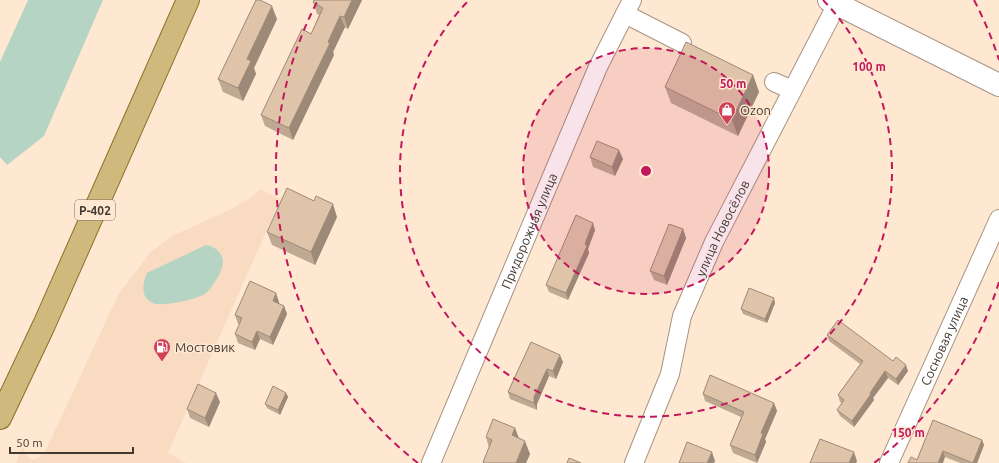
<svg xmlns="http://www.w3.org/2000/svg" width="999" height="463" font-family="Ubuntu,sans-serif">
<rect width="100%" height="100%" fill="#ffe8d2"/>
<path fill="#f8dbc0" d="M260,189l24,12 -6,4 -110,248 18,10h-170l7,-18 2,9 7,6 7,-3 6,-5 73,-157 32,-42 22,-17 57,-26 23,-13z"/>
<path fill="#b6d4c4" d="M28,0h75l-59,136 -37,29 -7,-8v-95z
M206,245c8,1 16,7 17,16 0,5 -2,9 -4,14 -4,6 -7,13 -13,18 -7,6 -41,13 -50,11 -16,-4 -14,-20 -9,-31z"/>
<g fill="none" stroke-linecap="round" stroke-linejoin="round">
<g stroke="#a8937f" stroke-width="20">
<g id="minor">
<path d="M625,14l57,29"/>
<path d="M774,82l18,8"/>
<path id="s1" d="M431,463l167,-396 34,-67"/>
<path id="s2" d="M634,463l36,-89 12,-58 32,-74 123,-238"/>
<path id="s3" d="M889,463l110,-244"/>
</g>
</g>
<g stroke="#a8937f" stroke-width="24">
<path id="tertiary" d="M829,0l170,85"/>
</g>
<g stroke="#8a6e2a" stroke-width="24">
<path id="primary" d="M0,418l44,-93 144,-325"/>
</g>
<use href="#minor" stroke="#fff" stroke-width="18"/>
<use href="#tertiary" stroke="#fff" stroke-width="22"/>
<use href="#primary" stroke="#d0b97d" stroke-width="22"/>
</g>
<path fill="#c0a992" d="M314,0h48l-14,29 -3,-2 -12,25 1,3 -41,85 -28,-14 -4,-11 50,-81 8,-19 -2,-1 -4,-12z
M277,19l-23,49 2,6 -13,27 -20,-9 -5,-13z
M753,75l6,17 -21,44 -67,-33 -6,-16z
M590,157l33,2 -8,17 -22,-9z
M337,217l-22,48 -43,-20 -5,-13z
M683,229l3,9 -19,47 -13,-5 -4,-9z
M595,230l-7,19 1,4 -21,47 -19,-8 -3,-7z
M279,302v1l5,3 3,8 -14,31 -13,-6 -5,11 -17,-7 -3,-9 5,-10h-2l-3,-9z
M775,303l-8,20 -24,-9 -2,-5z
M827,335l66,26 15,10 -10,14 -10,-7 -15,20 1,2 -20,27 -14,-11 -3,-6 5,-7 -2,-1 -2,-7 22,-31 -31,-23z
M531,342l32,20 -7,17 -7,-3 -12,28v6l-27,-11 -2,-7z
M286,393l2,4 -8,18 -13,-7 -2,-4z
M703,394l71,9 3,8 -12,28 1,3 -9,21 -24,-10 -3,-8 11,-28 -36,-16z
M220,402l-11,25 -19,-9 -3,-9z
M933,420l49,20 2,5 -7,18h-17l-15,-6 -28,3z
M515,428l3,10 12,16 -4,9h-43v-1l6,-14 -3,-11z"/>
<path fill="#9c8977" d="M352,0h10l-14,29 -4,-12z
M272,6l5,13 -23,49 2,6 -13,27 -5,-13 9,-29z
M340,16l5,11 -12,25 1,3 -41,85 -4,-12z
M753,75l6,17 -21,44 -6,-16z
M619,150l4,9 -8,17 -3,-9z
M333,204l4,13 -22,48 -4,-13z
M593,223l2,7 -7,19 1,4 -21,47 -2,-7z
M683,229l3,9 -19,47 -3,-9z
M276,293l3,9 -3,7 -3,-8z
M774,298l1,5 -8,20 -2,-4z
M284,306l3,8 -14,31 -3,-8z
M257,331l3,8 -5,11 -3,-8z
M560,355l3,7 -7,17 -3,-8z
M906,365l2,6 -10,14 -2,-6z
M547,369l2,7 -12,28v6l-3,-7v-6z
M885,371l3,7 -15,20 1,2 -20,27 -2,-6 18,-28z
M216,393l4,9 -11,25 -4,-9z
M286,393l2,4 -8,18 -2,-5z
M774,403l3,8 -12,28 1,3 -9,21 -2,-8 6,-22z
M515,428l5,13 -8,-6z
M982,440l2,5 -7,18h-4z
M525,441l5,13 -4,9h-10z
M943,451l2,6 -2,6h-5z
M712,452l3,9 -1,2h-7z
M854,452l3,9 -1,2h-7z"/>
<path fill="#dfc4aa" stroke="#9c8977" d="M256,0h4l12,6 -25,53 4,2 -13,27 -20,-9z
M314,0h38l-8,17 -4,-1 -12,26 2,1 -41,85 -28,-13 41,-86 9,5 12,-26 -10,-6z
M686,42l67,33 -21,45 -67,-33z
M597,141l22,9 -7,17 -22,-10z
M287,188l27,13 2,-5 17,8 -22,48 -44,-20z
M576,215l17,8 -8,21 2,2 -21,47 -20,-8z
M669,224l14,5 -19,47 -14,-5z
M250,281l26,12 -3,8 11,5 -14,31 -13,-6 -5,11 -17,-8 7,-16 -7,-3z
M749,288l25,10 -9,21 -24,-10z
M838,320l55,41 3,-4 10,8 -10,14 -11,-8 -15,22 1,1 -19,27 -15,-11 7,-10 -6,-5 25,-34 -36,-26z
M531,342l29,13 -7,16 -6,-2 -13,28v6l-26,-11z
M710,375l64,28 -13,30 2,1 -8,21 -25,-10 14,-33 -41,-18z
M198,384l18,9 -11,25 -18,-9z
M273,386l13,7 -8,17 -13,-6z
M493,419l22,9 -3,7 13,6 -9,22h-31l-2,-1 9,-22 -6,-3z
M933,420l49,20 -9,23 -30,-12 -5,12h-30l3,-6 6,3z
M820,439l34,13 -5,11h-39z
M687,442l25,10 -5,11h-28z
M569,458l12,5h-14z"/>
<circle cx="646" cy="171" r="123" fill="#c2185b" fill-opacity=".12"/>
<g fill="none" stroke="#c2185b" stroke-width="2" stroke-dasharray="7 5">
<circle cx="646" cy="171" r="123"/>
<path d="M823 0A246 246 0 1 1 469 0"/>
<path d="M999 282A370 370 0 0 1 874 463M418 463A370 370 0 0 1 318 0M974 0A370 370 0 0 1 999 60"/>
</g>
<defs>
<g id="shop-pin" transform="scale(0.9)"><path d="M0 17L-7.5 6A9.5 9.5 0 1 1 7.5 6Z" fill="#d04057" stroke="#ffe8d2"/><path d="M-5-2.5h2.3a2.7 3.5 0 0 1 5.4 0H5L5.5 6h-11ZM-1.5-2.5h3a1.5 2.3 0 0 0-3 0Z" fill="#fff"/></g>
<g id="fuel-pin" transform="scale(0.9)"><path d="M0 17L-7.5 6A9.5 9.5 0 1 1 7.5 6Z" fill="#d04057" stroke="#ffe8d2"/><path d="M-5.5-6h7V0h2V4h1.3V-2.5L3-4.5l.8-.8L6-3V5H2.5V1h-1V6h-7ZM-4.2-4.7v3.2H.2V-4.7Z" fill="#fff"/></g>
</defs>
<g fill-rule="evenodd">
<use href="#shop-pin" x="727" y="110"/>
<use href="#fuel-pin" x="162" y="347"/>
</g>
<g text-anchor="middle" dominant-baseline="central" stroke-width="3" stroke-linejoin="round" paint-order="stroke">
<rect fill="#ffe8d2" stroke="#7b6e62" stroke-width="1" x="75" y="200" width="40" height="20" rx="3"/>
<g font-size="12" font-weight="bold" fill="#433a32">
<text x="95" y="210">Р-402</text>
</g>
<g font-size="13" fill="#433a32" stroke="#ffe8d2" text-anchor="start">
<text x="740" y="110">Ozon</text>
<text x="175" y="347">Мостовик</text>
</g>
<g font-size="13" fill="#433a32" stroke="#ffe8d2">
<text stroke="none"><textPath href="#s2" startOffset="252">улица Новосёлов</textPath></text>
<text stroke="none"><textPath href="#s1" startOffset="252">Придорожная улица</textPath></text>
<text stroke="none"><textPath href="#s3" startOffset="134">Сосновая улица</textPath></text>
</g>
</g>
<circle cx="646" cy="171" r="6" fill="#c2185b" stroke="#ffe8d2" stroke-width="2"/>
<g font-size="12" text-anchor="middle" font-weight="bold" fill="#c2185b" stroke="#ffe8d2" stroke-width="3" stroke-linejoin="round" paint-order="stroke">
<text x="869" y="71">100 m</text>
<text x="733" y="88">50 m</text>
<text x="908" y="437">150 m</text>
</g>
<path d="M10 447v6h123v-6" fill="none" stroke="#433a32" stroke-width="2"/>
<text x="16" y="447" font-size="12" fill="#433a32" stroke="#ffe8d2" stroke-width="3" paint-order="stroke">50 m</text>
</svg>
